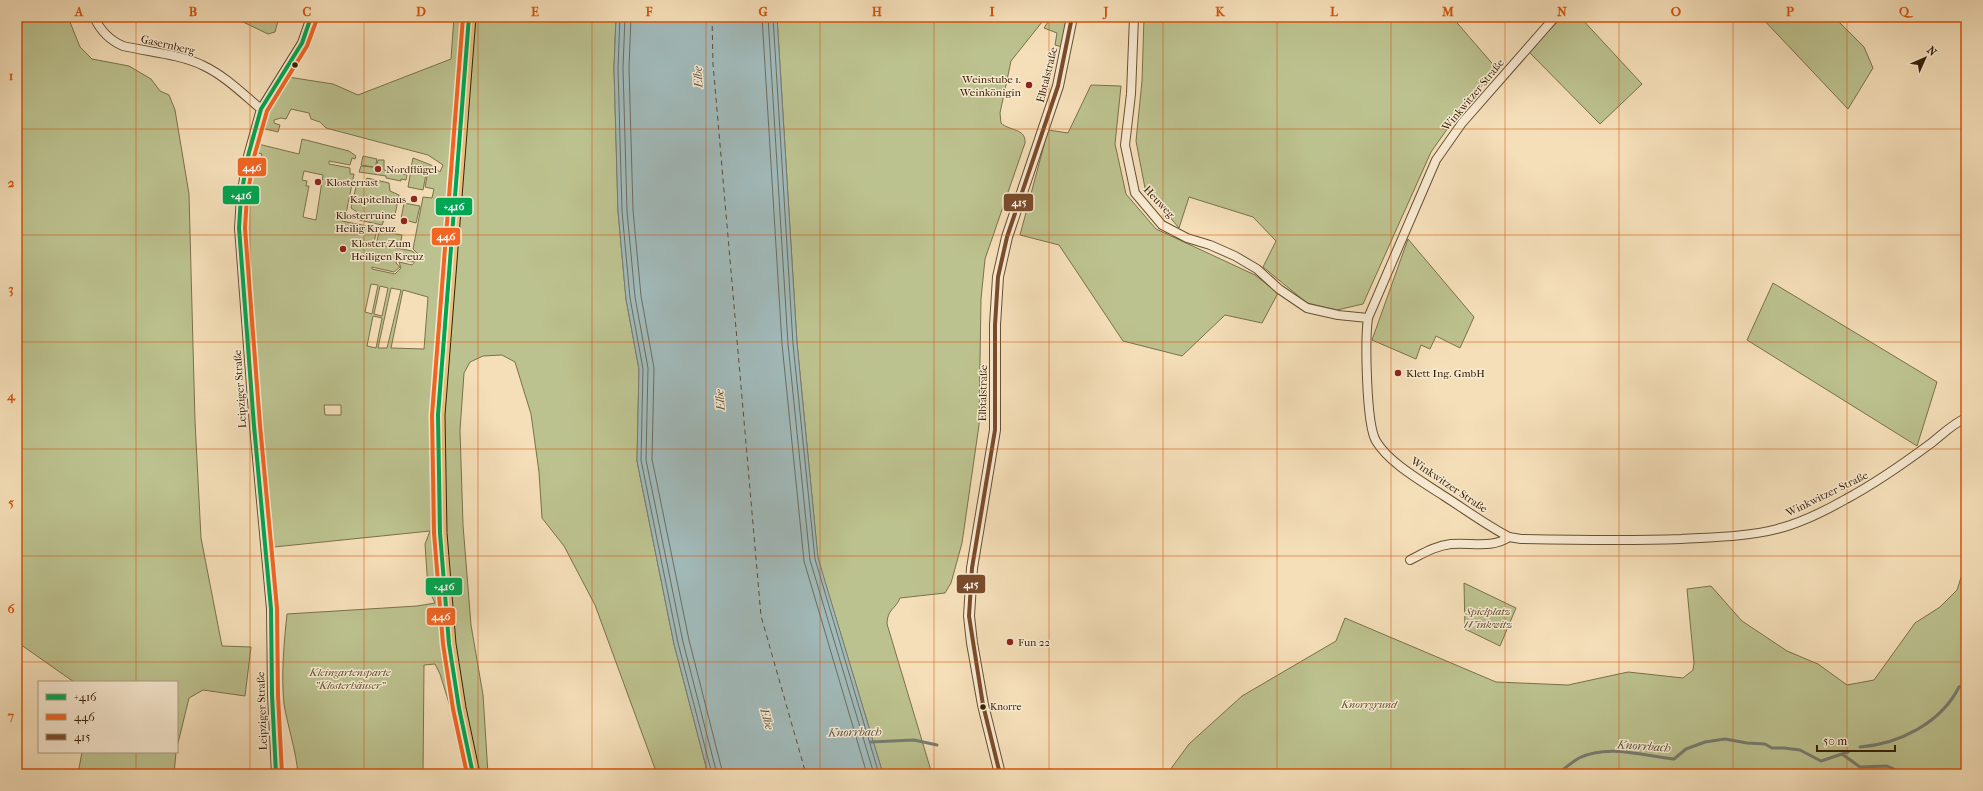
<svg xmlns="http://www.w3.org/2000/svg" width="1983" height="791" font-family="'IM FELL French Canon',serif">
<rect width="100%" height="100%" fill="#f5dfb9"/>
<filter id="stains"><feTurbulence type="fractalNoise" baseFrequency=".005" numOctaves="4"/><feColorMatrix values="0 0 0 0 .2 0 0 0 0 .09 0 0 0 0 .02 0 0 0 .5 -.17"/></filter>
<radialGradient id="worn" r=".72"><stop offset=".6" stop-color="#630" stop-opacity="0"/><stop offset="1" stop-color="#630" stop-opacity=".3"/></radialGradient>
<path fill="#bcc28f" stroke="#7a714a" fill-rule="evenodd" d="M17,17h51l12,30 12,12 37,7 22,13 9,12 9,4 6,15 14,84 6,227 6,117 21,108 29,1 -6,49 -42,-6 -14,8 -12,49v-65h-103l-57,-40z
M240,17h39l-4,15 -7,2 -27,-13z
M454,17h162l-2,51 4,143 8,88 13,70 -2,92 37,183 34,130h-51l-62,-169 -31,-59 -22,-28 -3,-46 -8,-58 -16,-52 -13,-7 -19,1 -13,6 -6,11 -4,57 3,95 8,100 12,70 5,79h-17l-31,-100 -5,-10 -11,1 -1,109h-125c-2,-24 -10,-46 -14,-70 -3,-29 0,-61 3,-90l130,-8 18,-3 -7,-15 -3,-44 5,-13 -156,16 -6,-29 -17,-177 -6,-116 5,-53 7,2 5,-20 -7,-2 3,-8 41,10 3,-15 47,12 7,5 -1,3 -3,-1 -2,7 -21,-4v3l21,4v6h4l-8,40h-2l-2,7 35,7 -3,15 11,2v2l2,-1 25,5 5,4 -1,5 -4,2 -15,-4 -1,5 4,4 -6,5 -22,-5v2l23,5 6,-6 -2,-6 13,3 6,-7v-4l-5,-5 10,-52 9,1 2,-9 -9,-2 3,-16 -17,-3 2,-10 18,7 9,7 3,-7 -15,-10 -102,-27 -6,-6 -9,-3 -2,-6 -18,-4 -5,10 -5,-1 -7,2v3l6,2 -2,7 -17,-4c5,-19 13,-37 27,-51l45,7 25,11 93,-36zM304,171l19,4 -7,45 -13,-3 6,-31h-3l1,-5 -5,-1zM371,284l7,1 -6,29 -7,-2zM380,286l8,2 -6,28 -8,-2zM391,288l10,2 -14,58h-9zM403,290l25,7 -4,52 -33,-1zM373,316l9,2 -6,30 -9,-2zM324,405h17v10h-16z
M777,17h269l-35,44 -11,52 1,10c8,8 25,5 24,20l-40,116 -4,40 -2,126 -17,118 -11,40 -6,10 -45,5c-4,11 -13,11 -13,26l45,150h-49l-65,-215 -21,-216z
M1051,17h16l-5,30 -7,-2 2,-12 -13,-5z
M1144,17h308l45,52 -35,39 -31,44 -68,152 -26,6 -30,-7 -44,-36 13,-26 -23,-24 -64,-20 -10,31 -34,-40 -9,-47 6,-60z
M1562,17h18l62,67 -42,40 -71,-72z
M1761,17h73l30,30 9,21 -25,41z
M1091,85l30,1 -6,58 11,50 30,35 99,46 23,18 -16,30 -37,-8 -43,41 -59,-15 -64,-96 -39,-10 28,-105 20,3z
M363,156l14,3 -2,10 7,1 -6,-2 2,-8h6v10l23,5 -1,5 -5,-1v2l-15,-3v-2l-27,-4 2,-6 12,1 -12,-2z
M411,170l15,4 -3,16 -15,-3z
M367,178l22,5 1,8 9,4 -4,20 -10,2 -3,8 -23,-5 -2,-8 -6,-4 5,-21 7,-2z
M404,203l16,3 -4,17 -15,-4z
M379,231l23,4 -2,11 -23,-5z
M1408,239l66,78 -14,31 -24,-12 -6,13 -9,-4 -5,14 -44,-19z
M1773,283l164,99 -20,64 -170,-106z
M1966,562v212h-799l22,-30 53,-48 94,-55 9,-23 151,64 72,3 60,-13 55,6 10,-8 1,-7 -7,-74 24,-3 31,35 45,30 31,13 29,21 27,-5 41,-57 25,-16 17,-17z
M1464,583l52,25 -16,38 -35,-17z
M82,752h94l-2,22h-96z"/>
<path fill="#a1baba" stroke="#777c71" d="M616,17h161l20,326 21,215 65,216h-175l-34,-130 -37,-183 2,-92 -13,-70 -8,-88 -4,-143z"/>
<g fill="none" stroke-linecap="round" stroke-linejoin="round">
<path stroke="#6c6d5f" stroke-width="1" d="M620,17l-2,51 4,143 8,87 13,71 -2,91 37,183 34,131
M625,17l-2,51 4,143 8,86 13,71 -2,92 37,182 34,132
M631,17l-2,51 4,142 8,86 13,72 -2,91 37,181 34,134
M762,17l20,327 22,217 63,213
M768,17l20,327 22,216 64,214
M773,17l20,327 22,215 64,215"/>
<path stroke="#777c71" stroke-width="3" d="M871,742l43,-2 23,5
M1860,747c39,-3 81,-24 99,-60l7,-2
M1842,754l18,13 27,-1 18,8
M1417,774l46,-4 8,4
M1557,774c7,-5 15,-12 22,-16 30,-14 64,-2 95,1l12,-10 19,-7 20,-3 22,4 18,1 7,4h12l16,2 21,11 27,-9"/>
<path stroke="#584e3b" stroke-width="1" stroke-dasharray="5 4" stroke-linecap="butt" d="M712,17l1,47 48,552 45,158"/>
<g stroke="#675031" stroke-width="10">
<path id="minor" d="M94,17c6,13 15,23 29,29 26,6 57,8 81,20 21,10 39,28 57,43
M1134,17l-3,77 -6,51 10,48 27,32 25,13 23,7 25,11 22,13 22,20 28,19 31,7 30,3
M1555,17l-93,106 -26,37 -68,158c-3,21 -2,106 8,123 13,22 47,41 68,55 22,14 42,29 65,41l12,2c53,1 106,2 160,0 32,-2 65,-2 96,-10 24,-6 48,-18 69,-30 30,-16 57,-35 84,-55 12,-9 22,-20 36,-26
M1410,560c14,-7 25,-14 41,-16 19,-2 41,5 58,-7
M276,774l-4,-79 -1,-86 -17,-183 -15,-198 2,-32 7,-40 13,-47 41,-66 9,-26"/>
</g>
<g stroke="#675031" stroke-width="12">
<path id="tertiary" d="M1000,774l-17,-69 -11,-62 -3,-27 3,-48 23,-138v-105l3,-48 9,-40 51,-151 14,-69"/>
</g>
<g stroke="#382004" stroke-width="15">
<path id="primary" d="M469,17l-31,398 2,118 9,111 10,64 14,66"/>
</g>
<use href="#minor" stroke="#f8ead2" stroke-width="8"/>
<use href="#tertiary" stroke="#f8ead2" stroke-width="10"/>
<use href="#primary" stroke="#eac07c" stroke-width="13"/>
<g stroke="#f8ead2" stroke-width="7">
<path id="bus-1" d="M469,17l-31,398 2,118 9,111 10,64 14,66
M276,774l-4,-79 -1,-86 -17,-183 -15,-198 2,-32 7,-40 13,-47 41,-66 9,-26"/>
</g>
<g stroke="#f8ead2" stroke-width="7">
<path id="bus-2" d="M463,17l-31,398 2,118 9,111 10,65 14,65
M282,774l-4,-79 -1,-87 -17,-183 -15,-197 2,-31 7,-40 13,-46 40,-65 10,-27"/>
</g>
<g stroke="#f8ead2" stroke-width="7">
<path id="bus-3" d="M1000,774l-17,-69 -14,-89 3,-48 23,-138v-105l3,-48 9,-40 51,-151 14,-69"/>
</g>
<use href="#bus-1" stroke="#00a651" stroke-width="4"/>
<use href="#bus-2" stroke="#f26522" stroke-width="4"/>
<use href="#bus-3" stroke="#7a4b2a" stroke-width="4"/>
</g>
<path fill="none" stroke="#d6530b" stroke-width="1" stroke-opacity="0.55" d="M136,17v665M250,17v757M364,17v757M478,17v757M592,17v757M706,17v757M820,17v757M934,17v757M1049,17v757M1163,17v757M1277,17v757M1391,17v757M1505,17v757M1619,17v757M1733,17v757M1847,17v757M17,129h1949M17,235h1949M17,342h1949M17,449h1949M17,556h1949M17,662h1949M136,752v22"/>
<g fill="#382004" stroke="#f8ead2" stroke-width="1.5">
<circle cx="295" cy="65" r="3.5"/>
<circle cx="983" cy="707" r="3.5"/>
</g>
<g fill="#8f2418" stroke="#f8ead2" stroke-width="1.5">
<circle cx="1029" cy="85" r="4"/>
<circle cx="378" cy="169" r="4"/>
<circle cx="318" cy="182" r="4"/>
<circle cx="414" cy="199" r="4"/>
<circle cx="404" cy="221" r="4"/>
<circle cx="343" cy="249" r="4"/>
<circle cx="1398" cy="373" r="4"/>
<circle cx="1010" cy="642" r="4"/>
</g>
<g text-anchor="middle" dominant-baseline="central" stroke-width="3" stroke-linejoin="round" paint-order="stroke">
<g font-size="10" fill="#382004" stroke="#f8ead2" text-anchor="start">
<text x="990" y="707">Knorre</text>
</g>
<g font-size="11" fill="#382004" stroke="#f8ead2">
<text transform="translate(168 45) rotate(13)">Gasernberg</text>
<text transform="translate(1047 75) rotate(-76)">Elbtalstraße</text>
<text transform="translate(1473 95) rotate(-50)">Winkwitzer Straße</text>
<text transform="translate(1159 202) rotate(47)">Heuweg</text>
<text transform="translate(240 389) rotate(-94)">Leipziger Straße</text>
<text transform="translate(983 393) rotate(-89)">Elbtalstraße</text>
<text transform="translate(1449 485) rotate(34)">Winkwitzer Straße</text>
<text transform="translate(1827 494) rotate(-26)">Winkwitzer Straße</text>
<text transform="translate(262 711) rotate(-92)">Leipziger Straße</text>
</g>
<g font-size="11" fill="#382004" stroke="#f8ead2" text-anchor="start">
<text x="1021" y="79" text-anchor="end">Weinstube 1.<tspan x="1021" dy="13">Weinkönigin</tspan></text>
<text x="386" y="169">Nordflügel</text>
<text x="326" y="182">Klosterrast</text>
<text x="406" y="199" text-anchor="end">Kapitelhaus</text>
<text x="396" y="215" text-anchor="end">Klosterruine<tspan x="396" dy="13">Heilig Kreuz</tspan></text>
<text x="351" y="243">Kloster Zum<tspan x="351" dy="13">Heiligen Kreuz</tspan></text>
<text x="1406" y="373">Klett Ing. GmbH</text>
<text x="1018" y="642">Fun 22</text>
</g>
<g font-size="11" font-style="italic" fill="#60512e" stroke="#f8ead2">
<text x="1488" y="611">Spielplatz<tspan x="1488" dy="13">Winkwitz</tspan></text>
<text x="350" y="672">Kleingartensparte<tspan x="350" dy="13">"Klosterhäuser"</tspan></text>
<text x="1369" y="704">Knorrgrund</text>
</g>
<g font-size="12" font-style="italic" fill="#584e3b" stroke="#f8ead2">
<text transform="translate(698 77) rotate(-93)">Elbe</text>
<text transform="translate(720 400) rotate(-94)">Elbe</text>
<text transform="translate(767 719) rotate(74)">Elbe</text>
<text transform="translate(855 732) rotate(-1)">Knorrbach</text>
<text transform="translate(1644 746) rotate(4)">Knorrbach</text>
</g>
</g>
<g stroke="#f8ead2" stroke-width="1.5">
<rect x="237" y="157" width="30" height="20" rx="4" fill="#f26522"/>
<rect x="222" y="185" width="38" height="20" rx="4" fill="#00a651"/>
<rect x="1003" y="193" width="31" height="19" rx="4" fill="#7a4b2a"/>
<rect x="435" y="197" width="38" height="19" rx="4" fill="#00a651"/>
<rect x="431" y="227" width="30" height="19" rx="4" fill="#f26522"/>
<rect x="956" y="574" width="30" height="20" rx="4" fill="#7a4b2a"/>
<rect x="425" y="577" width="38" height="19" rx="4" fill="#00a651"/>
<rect x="426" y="607" width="30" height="19" rx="4" fill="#f26522"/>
</g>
<g font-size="11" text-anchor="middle" font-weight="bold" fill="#fff">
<text x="252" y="171">446</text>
<text x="241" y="199">+416</text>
<text x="1019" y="206">415</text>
<text x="454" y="210">+416</text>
<text x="446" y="240">446</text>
<text x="971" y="588">415</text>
<text x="444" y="590">+416</text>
<text x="441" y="620">446</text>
</g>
<rect width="1983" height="791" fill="none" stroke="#f5dfb9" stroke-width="44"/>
<rect x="38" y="681" width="140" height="72" fill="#f8ead2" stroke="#ab9980"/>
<rect x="46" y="694" width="20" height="6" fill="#00a651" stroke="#ab9980"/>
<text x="74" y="701" font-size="12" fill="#382004">+416</text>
<rect x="46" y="714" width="20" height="6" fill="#f26522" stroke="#ab9980"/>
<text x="74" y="721" font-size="12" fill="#382004">446</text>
<rect x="46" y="734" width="20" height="6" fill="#7a4b2a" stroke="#ab9980"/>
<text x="74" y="741" font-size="12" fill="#382004">415</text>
<g transform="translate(1925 58) rotate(45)" stroke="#f8ead2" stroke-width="3" paint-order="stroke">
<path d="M0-3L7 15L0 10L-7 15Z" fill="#382004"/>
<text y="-6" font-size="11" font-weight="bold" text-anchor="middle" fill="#382004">N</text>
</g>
<path d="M1817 745v6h78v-6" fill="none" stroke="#382004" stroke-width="2"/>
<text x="1823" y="745" font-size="12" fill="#382004" stroke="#f8ead2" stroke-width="3" paint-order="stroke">50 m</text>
<rect x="22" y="22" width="1939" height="747" fill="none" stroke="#d6530b" stroke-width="1.5"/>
<g font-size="13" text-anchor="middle" font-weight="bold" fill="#d6530b">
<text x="79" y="16">A</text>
<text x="193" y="16">B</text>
<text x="307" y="16">C</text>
<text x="421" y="16">D</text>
<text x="535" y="16">E</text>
<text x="649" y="16">F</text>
<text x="763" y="16">G</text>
<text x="877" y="16">H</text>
<text x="992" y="16">I</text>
<text x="1106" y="16">J</text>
<text x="1220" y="16">K</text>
<text x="1334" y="16">L</text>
<text x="1448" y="16">M</text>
<text x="1562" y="16">N</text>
<text x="1676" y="16">O</text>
<text x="1790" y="16">P</text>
<text x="1904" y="16">Q</text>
<text x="11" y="80">1</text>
<text x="11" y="187">2</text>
<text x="11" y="293">3</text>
<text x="11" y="400">4</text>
<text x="11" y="507">5</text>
<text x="11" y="613">6</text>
<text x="11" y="720">7</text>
</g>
<rect width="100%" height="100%" filter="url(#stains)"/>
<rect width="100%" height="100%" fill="url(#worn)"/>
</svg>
